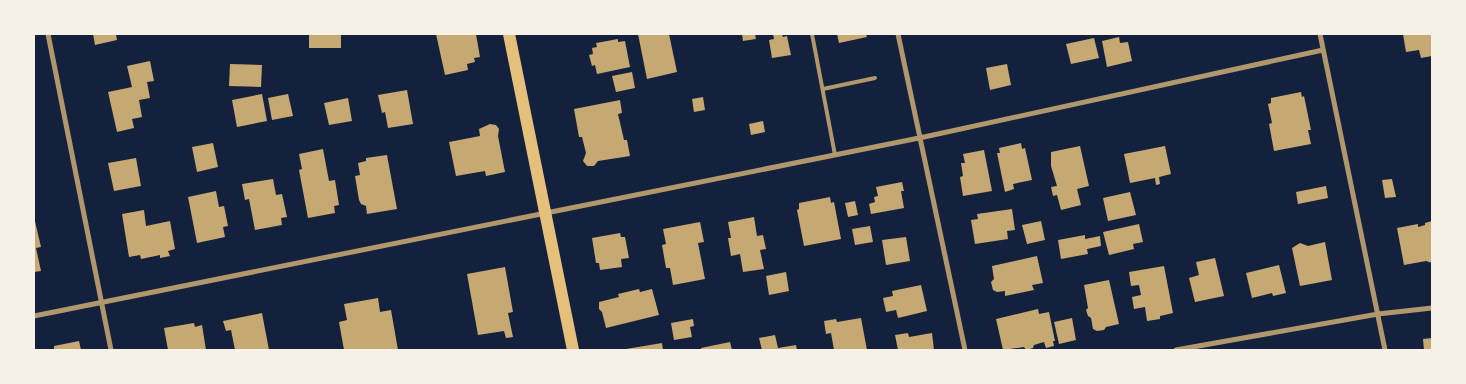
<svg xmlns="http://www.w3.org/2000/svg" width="1466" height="384" font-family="Karla,sans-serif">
<rect width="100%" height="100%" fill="#14213d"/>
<path fill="#c6a872" d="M93,34h23l1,6 -22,5z
M309,34h32v14h-32z
M436,34h40l4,23 -6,1 1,4 -8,2 1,6 -23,5z
M638,34h31l8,38 -30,7z
M742,34h13l1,5 -13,2z
M773,34h9l1,3 4,-1 4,19 -19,3 -3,-18 5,-1z
M837,34h29l1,3 -28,6z
M1403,34h29v22l-11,2 -2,-8 -13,2z
M1119,37l1,6 8,-1 4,19 -25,6 -5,-26z
M1094,38l5,20 -28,6 -5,-20z
M618,39v3l7,-1 5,26 -33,7 -2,-9 -3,1 -3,-11 4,-1 -1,-6 5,-1 -1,-4z
M150,61l4,20 -7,1 3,16 -11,2 3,17 -10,2 2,9 -17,4 -9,-40 24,-5 -5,-21z
M230,64l32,1 -1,22 -32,-1z
M1007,64l4,21 -21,5 -4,-22z
M632,72l3,16 -19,4 -4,-16z
M407,90l6,34 -25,4 -3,-16 -3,1 -4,-18z
M1301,92l1,5 2,-1 7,34h-3l3,14 -37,7 -5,-27 3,-1 -4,-19 3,-1v-5z
M262,94l5,27 -30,6 -5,-27z
M288,94l5,22 -21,4 -4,-22z
M703,97l2,13 -11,2 -2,-13z
M348,98l4,23 -23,4 -5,-22z
M620,100l2,13 -4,1 6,26h3l3,16 -32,5 -4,5h-7l-4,-5 3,-8 -4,-16h-3l-5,-28z
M763,121l2,11 -14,3 -2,-11z
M490,124l6,1 3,4 -1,7 7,36 -19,4 -1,-5 -29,5 -7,-34 31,-6 -1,-7z
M213,143l5,24 -21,5 -5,-25z
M1021,143l1,6 3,-1 7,32 -19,4 1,5 -9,3 -8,-39h3l-1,-5z
M1080,146l9,40 -12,3 4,16 -20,5 -4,-15 -4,1 -2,-9 6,-1 -6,-20v-14z
M1165,146l6,28 -12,3 1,7 -4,1 -1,-7 -25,5 -6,-29z
M323,149l6,32 6,-1 4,25 -5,1 1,7 -27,5 -9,-48 3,-1 -3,-15z
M984,150l8,41 -29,5 -3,-19 3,-1 -2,-13h4l-2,-9z
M387,155l10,54 -30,5 -1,-8 -5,-2 -2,-4 -4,-24 5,-1 -2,-12 8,-2v-3z
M136,158l5,28 -27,5 -6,-28z
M273,179l3,16 6,-1 5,23 -6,1 1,7 -27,5 -6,-31 -4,1 -3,-16z
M1392,179l4,18 -11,1 -3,-18z
M902,182l2,9h-3l3,17 -33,6 -2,-10 6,-2 -1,-5 4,-1 -2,-9z
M1326,186l2,12 -30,6 -2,-12z
M216,191l3,16 5,-1 4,20 -5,1 2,10 -28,6 -9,-46z
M1130,192l6,23 -28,6 -5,-23z
M830,197l1,6 3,-1 7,37 -37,7 -7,-36 2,-1v-6z
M855,201l3,14 -10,2 -3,-14z
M1012,209l3,21 -8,1 1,8 -33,5 -4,-24 7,-1 -1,-5z
M144,210l2,16 24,-5 5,28 -7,2 2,5 -10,2v-3l-19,4 -1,-4 -11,2 -7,-43z
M34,217l7,30 -5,1 5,23 -7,1z
M754,217l3,19 6,-1 3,14 -6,1 4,19 -21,3 -3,-18 -9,2 -3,-18h3l-3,-16z
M1041,221l4,19 -18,4 -5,-19z
M1432,221v42l-6,-2 -22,4 -7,-37 21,-4v3l7,-2v-2z
M700,222l4,20 -6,1 7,36 -32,6 -3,-17h-4l-4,-23 4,-1 -3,-15z
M1139,224l4,18 -10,2 1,5 -25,6 -6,-23z
M870,226l3,16 -18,3 -3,-16z
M620,233l1,4h4l4,21 -8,1 1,8 -22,3 -1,-7h-3l-4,-25z
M1085,235v4l15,-3 1,10 -14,3 1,5 -27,5 -3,-19z
M906,237l4,24 -24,4 -4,-25z
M1325,242l7,38 -32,6 -8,-38 8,-5 8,3z
M1037,256l6,27 -11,2 2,5 -29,6v-5l-8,1 -4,-2 -2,-8 3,-3 -2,-13z
M1215,258l9,38 -29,6 -6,-24 10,-3 -3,-13z
M1279,265l7,28 -13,3 -1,-3 -20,5 -6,-25z
M1164,266l9,47 -13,3v3l-13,2 -2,-14 -11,2 -2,-12 9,-2 -2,-10 -8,1 -2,-14z
M505,267l8,45 -5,1 5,24 -7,1 -2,-7 -26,4 -11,-61z
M786,272l3,19 -20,4 -3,-19z
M1109,280l10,44 -13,3 -2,3 -7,1 -4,-2 -2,-11 -3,-2 -2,-6 2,-2 -4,-23z
M921,285l6,26 -29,7 -2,-8 -10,2 -3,-14 10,-2 -1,-5z
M639,289l1,3 12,-3 7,26 -53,13 -4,-16 -3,-3v-7l20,-5 -1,-3z
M378,298l2,14 11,-2 7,40h-54l-5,-28 8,-2 -3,-16z
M1038,309l1,5 10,-2 6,29h-2l1,5 -8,2 -2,-6 -10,3 -1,3 -7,2 -2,-3 -21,3 -7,-31z
M262,313l7,37h-34l-4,-20 -5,1 -3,-10z
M861,318l6,32h-33l-3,-17 -5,1 -2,-13 12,-2 1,3z
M1072,318l4,22 -17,4 -5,-22z
M693,319l1,7 -4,1 2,10 -18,3 -3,-17z
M194,323l1,4 7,-2 4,25h-38l-4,-22z
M908,333l1,4 23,-4 2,17h-25v-1l-11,1 -3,-15z
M775,335l3,13 18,-3 1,5h-35l-3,-12z
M1432,338v12h-8l-1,-11z
M79,341l2,9h-27v-4z
M730,342l2,8h-31v-2z
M662,343l1,7h-37v-1z"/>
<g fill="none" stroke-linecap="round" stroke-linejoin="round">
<path stroke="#b1986c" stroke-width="4" d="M812,34l23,121
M823,89l52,-11"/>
<path stroke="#b1986c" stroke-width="5" d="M48,34l63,316
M898,34l67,316
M1320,34l65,316
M34,316l890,-179 399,-87
M1176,350l202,-36 54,-6"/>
<path stroke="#e5c07b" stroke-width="12" d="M509,34l64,316"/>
</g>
<rect width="1466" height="384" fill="none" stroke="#f6f1e7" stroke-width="70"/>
</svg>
